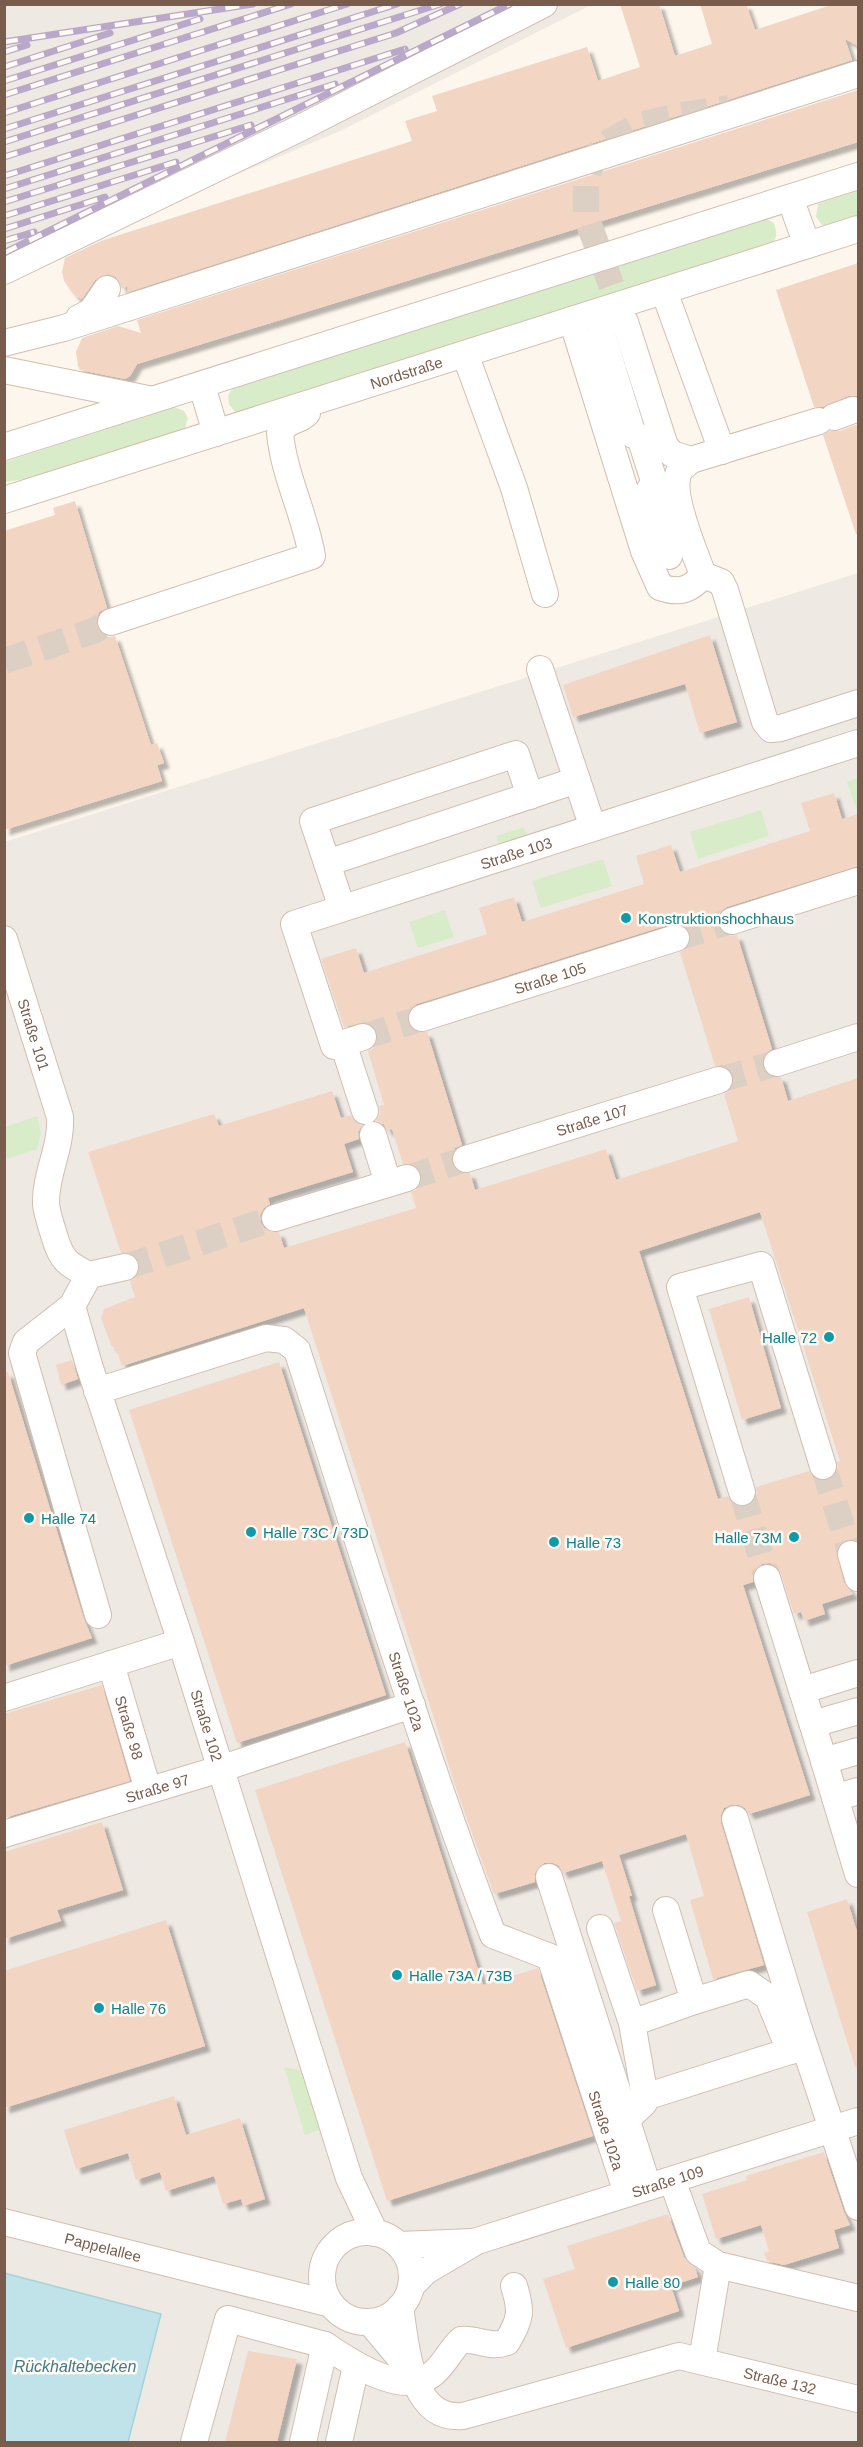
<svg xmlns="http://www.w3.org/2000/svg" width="863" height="2447" font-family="Helvetica,sans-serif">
<defs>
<filter id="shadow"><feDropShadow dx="5.5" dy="5.5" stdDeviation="1.5" flood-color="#0004"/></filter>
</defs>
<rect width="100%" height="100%" fill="#fdf6ec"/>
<path fill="#efe9e4" d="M5,5h586l-253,127 -253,106 -80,47z
M858,573v1869h-853l-1,-1600z"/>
<path fill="#d8ecc9" d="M858,190v28l-21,7h-15l-6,-8 2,-13z
M767,219l7,4c4,12 3,18 -8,25l-520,166 -11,-2 -6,-8 -1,-9 5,-7z
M174,407l10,4 4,7 -3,10 -8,6 -133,42 -39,6 -1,-20z
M858,778v29l-2,1 -9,-26z
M761,810l8,26 -71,23 -8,-27z
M524,827l5,16 -28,9 -5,-16z
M603,859l9,27 -71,22 -9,-27z
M445,910l9,27 -36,11 -9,-26z
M37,1116l4,17 -4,16 -30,10 -2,-8v-24z
M284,2067l20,4 18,58 -17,6z"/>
<path fill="#bfe3e8" stroke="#a5d3da" stroke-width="1.5" d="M4,2273l157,41 -33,128h-123z"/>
<path fill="#f3d5c3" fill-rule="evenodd" filter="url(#shadow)" d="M620,4h39l16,52 37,-12 -12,-40h46l9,26 79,-26h24v42l-13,-7 7,21 -724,232 -1,-6 -5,3 -6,-12 -8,-3 -13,6 -13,19 -8,-4 -10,-14 -2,-9 3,-14 36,-17 311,-100 -7,-20 32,-10 -5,-15 155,-49 11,34 42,-14z
M858,90v52l-721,222 -7,12 -5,3 -45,-9 -2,-4 -2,-14 6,-14 36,-12 23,7 -4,-13z
M858,263v133h-10l-25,11h-9l-38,-117z
M858,424v110h-2l-33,-99 7,-4h9z
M75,501l32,107 -8,4 -3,8 1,6 4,8 8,3 6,-1 36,109 6,-2 7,20 -7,2 5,16 -158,49v-299l51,-16 -2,-7z
M710,635l27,87 -37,11 -15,-49 -112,33 -10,-32z
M834,793l8,26 16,-5v52l-131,41 -6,4 -4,7 1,8 4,6 7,4 8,-1 35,114 -6,4 -4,7 1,7 4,7 14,3 7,24 70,-23v464l-12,-2 -6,4 -4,7 8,31 9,12 -31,10 3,10 -21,7 -3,-9 -7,2 -13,-40 -4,-7 -7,-4 -8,1 -9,10v8l-10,3 67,210 -61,19 -4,-6 -6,-3h-8l-7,3 -3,7v8l43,142 -51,14 -23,-79 14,-4 -18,-62 -67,21 13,41h-3l27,89 -19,6 -23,-68 7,-2 -19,-60 -39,12 -4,-7 -6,-3h-9l-9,10v9l-41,12 -37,-103 -153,-483 -182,58 -6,-17 -5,-4 -10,-27 3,-9 31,-12 -5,-16 9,-9 1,-8 -4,-7 -6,-4h-9l-33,-101 126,-38 5,12 113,-35 9,27 10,-3 4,7 7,4 -4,6 1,7 -15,5 9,28 -85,26 2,6 -6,4 -4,7 1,8 3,5 7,4h8l5,16 132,-40 -5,-16 6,-3 4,-7v-9l-10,-9h-8l-11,-35 -5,1 -3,-6 -8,-4 4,-6 -1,-8 5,-1 -16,-54 6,-3 3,-7v-9l-4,-6 -7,-4 -22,5 -23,-68 35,-11 8,25 123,-39 -8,-26 35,-11 8,25 122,-38 -8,-28 35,-11 9,27 130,-41 -9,-28zM671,924l8,-1 7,4 4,7 -3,14 -7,4 35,114 7,-1 7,4 4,7v8l-3,6 -6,4 14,47 -122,39 -10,-31 -131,41 -5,-17h-8l-6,-3 -4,-6v-9l3,-7 7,-3 -35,-113h-9l-7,-3 -3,-6 -1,-8 4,-7 6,-4zM760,1212l80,249 -3,1 1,7 -4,7 -6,4h-9l-6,-3 -4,-6 -53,16 1,8 -4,7 -6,4 -8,1 -7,-4 -4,-7 -10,3 -79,-248z
M749,1297l32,111 -39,12 -33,-111z
M72,1360l6,19 -17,6 -5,-20z
M279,1362l107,333 -149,48 -108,-333z
M8,1372l76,247 8,19 -88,28v-293z
M102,1685l28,96 -126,37v-104z
M405,1742l78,243 55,-17 55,168 -206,65 -132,-411z
M102,1822l21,68 -66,20 4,11 -57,18v-87z
M847,1899l11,36v131l-3,1 -48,-155z
M166,1920l39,126 -201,62v-137z
M174,2096l12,39 54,-17 25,81 -22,7 -2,-7 -18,5 -9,-28 -48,15 -6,-19 -24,8 -8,-27 -52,16 -12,-39z
M824,2152l20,60 6,13 -16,5 5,18 -55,17 -17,-4 -3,-8 5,-2 -8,-26 -45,14 -14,-45 45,-14 -1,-4z
M668,2214l16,43 11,11 3,9 -27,9 8,25 -113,37 -23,-69 32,-10 -8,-23z
M248,2351l49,8 -20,83h-52z"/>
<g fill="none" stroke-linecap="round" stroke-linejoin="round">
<path stroke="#dcd0c4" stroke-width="26" stroke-dasharray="26 13" stroke-linecap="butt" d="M625,322l-39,-106v-33l6,-23 20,-20 28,-15 42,-10 47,-7
M4,661l89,-30 18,-9
M676,938l56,-17
M363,1037l59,-19
M719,1080l58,-17
M407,1178l59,-19
M125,1267l150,-49
M823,1466l28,88
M742,1492l25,86"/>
<g stroke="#d1beb0" stroke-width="28">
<g id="minor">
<path d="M790,198l17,47"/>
<path d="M4,271l296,-143 244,-124"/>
<path d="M664,291l58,160"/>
<path d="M614,307l-12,17 -1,7 32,104 7,2 15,47 -5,5 17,55 2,12"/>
<path d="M79,318l12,-6 16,-23"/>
<path d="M572,320l72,231 16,36c19,7 31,3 43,-12"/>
<path d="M625,322l40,124 7,8 19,6"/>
<path d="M4,343l60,-15 794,-254"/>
<path d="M465,354l49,134 31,106"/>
<path d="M4,370l144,29"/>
<path d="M202,386l14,47"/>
<path d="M834,417l19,-7"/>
<path d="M819,421l-128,39c-3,3 -8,6 -11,10 -13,21 15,82 23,105l18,7 4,8 40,132 6,7 10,-1 77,-25"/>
<path d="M4,447l854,-271"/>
<path id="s1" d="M4,500l854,-271"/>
<path d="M111,622l201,-66c-7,-42 -28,-80 -32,-123 8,-15 17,-10 27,-20"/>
<path d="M540,669l53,159"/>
<path d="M327,863l250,-83"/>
<path d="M342,908l-29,-87 203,-67 14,42"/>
<path d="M732,921l126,-40"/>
<path id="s2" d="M4,939l56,178c2,30 -15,57 -14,87 1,10 5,21 8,31 7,25 13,29 35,40"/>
<path id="s3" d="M422,1018l254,-80"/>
<path id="s4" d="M363,1037l-29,9 -40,-122 564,-181"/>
<path d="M343,1043l22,68"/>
<path d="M777,1063l81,-26"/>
<path d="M373,1135l15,48"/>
<path id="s5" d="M466,1159l253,-79"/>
<path d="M275,1218l132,-40"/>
<path id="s6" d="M89,1275l-17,31 17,59 92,277 168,536 26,55"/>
<path d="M89,1275l36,-8"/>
<path d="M72,1306l-46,36 -4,11 76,262"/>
<path id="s7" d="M97,1391l169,-53 18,2 13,10c63,196 123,393 196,585l57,22 77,236"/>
<path d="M742,1492l-62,-205 81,-22 62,201"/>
<path d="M851,1554l7,24"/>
<path d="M767,1578l57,183 34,-10"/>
<path id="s8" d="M111,1664l37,126"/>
<path d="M803,1690l55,-17"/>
<path d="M4,1698l177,-56"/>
<path d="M813,1724l45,-13"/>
<path d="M824,1761l34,113"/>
<path d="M835,1798l23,-7"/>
<path d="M735,1819l63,207 60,181"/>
<path id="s9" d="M4,1834l216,-65 192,-64"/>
<path d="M549,1877l99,310"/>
<path d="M600,1928l32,95 13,74 -1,6 -18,17"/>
<path d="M694,2001l55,-17 19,13 22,54 5,-1"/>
<path d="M632,2023l62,-22 -28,-91"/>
<path d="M645,2097l145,-46"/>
<path d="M672,2180l26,72 20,13 140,33"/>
<path id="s10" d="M4,2222l327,82"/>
<circle cx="367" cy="2277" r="45"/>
<path d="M399,2245l74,-3"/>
<path id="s11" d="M411,2286l15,-15 51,-30 381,-120"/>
<path id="s12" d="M400,2307c6,38 10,114 63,109l216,-60 179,43"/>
<path d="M370,2322l40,48"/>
<path d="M702,2361l16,-96"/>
<path d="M194,2442l34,-123 97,26"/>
<path d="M303,2442l22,-97c25,17 77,52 106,30 13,-9 19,-25 30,-35 16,-2 30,9 46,2 14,-23 15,-31 7,-56"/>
<path d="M339,2442l17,-76"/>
</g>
</g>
<use href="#minor" stroke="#fff" stroke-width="26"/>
<g stroke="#b9a8c9" stroke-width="7">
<path id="rail" d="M4,42l249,-38
M4,52l23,-7
M4,67l106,-34
M4,81l196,-62
M4,95l287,-91
M4,113l343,-109
M4,129l393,-125
M4,142l436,-138
M4,157l392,-124 64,-29
M4,176l401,-127
M4,189l331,-105
M4,202l247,-77
M4,216l172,-54
M4,229l101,-32
M4,241l30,-9
M4,253l506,-249"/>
</g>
<use href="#rail" stroke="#fffaf3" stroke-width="4.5" stroke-dasharray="14" stroke-linecap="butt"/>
</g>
<g fill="#0f9aa8" stroke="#fffaf3" stroke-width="2">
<circle cx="626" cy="918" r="6"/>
<circle cx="829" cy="1337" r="6"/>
<circle cx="29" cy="1518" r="6"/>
<circle cx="251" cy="1532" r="6"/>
<circle cx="794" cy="1537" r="6"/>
<circle cx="554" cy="1542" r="6"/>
<circle cx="397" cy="1975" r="6"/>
<circle cx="99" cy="2008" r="6"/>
<circle cx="613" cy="2282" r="6"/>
</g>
<g text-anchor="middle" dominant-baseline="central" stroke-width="5" stroke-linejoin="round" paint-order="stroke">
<g font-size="15" fill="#7a5c4d" stroke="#fffaf3">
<text stroke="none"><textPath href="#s1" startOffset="422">Nordstraße</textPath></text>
<text stroke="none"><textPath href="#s4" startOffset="392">Straße 103</textPath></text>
<text stroke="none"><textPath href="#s3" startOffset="134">Straße 105</textPath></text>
<text stroke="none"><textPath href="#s2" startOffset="100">Straße 101</textPath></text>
<text stroke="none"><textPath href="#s5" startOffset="132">Straße 107</textPath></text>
<text stroke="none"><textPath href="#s7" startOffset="570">Straße 102a</textPath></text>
<text stroke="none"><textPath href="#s6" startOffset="476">Straße 102</textPath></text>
<text stroke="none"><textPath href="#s8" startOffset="66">Straße 98</textPath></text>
<text stroke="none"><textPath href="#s9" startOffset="160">Straße 97</textPath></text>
<text stroke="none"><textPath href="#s7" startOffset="1072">Straße 102a</textPath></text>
<text stroke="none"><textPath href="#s11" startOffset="280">Straße 109</textPath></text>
<text stroke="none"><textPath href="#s10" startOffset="102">Pappelallee</textPath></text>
<text stroke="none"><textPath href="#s12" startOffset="468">Straße 132</textPath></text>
</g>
<g font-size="15" fill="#0d838f" stroke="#fffaf3" text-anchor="start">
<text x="638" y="918">Konstruktionshochhaus</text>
<text x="817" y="1337" text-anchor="end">Halle 72</text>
<text x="41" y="1518">Halle 74</text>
<text x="263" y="1532">Halle 73C / 73D</text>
<text x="782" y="1537" text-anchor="end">Halle 73M</text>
<text x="566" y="1542">Halle 73</text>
<text x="409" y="1975">Halle 73A / 73B</text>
<text x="111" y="2008">Halle 76</text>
<text x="625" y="2282">Halle 80</text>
</g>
<g font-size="16" font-style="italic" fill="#437c86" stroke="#fffaf3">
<text x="75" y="2366">Rückhaltebecken</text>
</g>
</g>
<rect width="863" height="2447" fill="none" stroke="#7a5c4d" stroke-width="12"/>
</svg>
